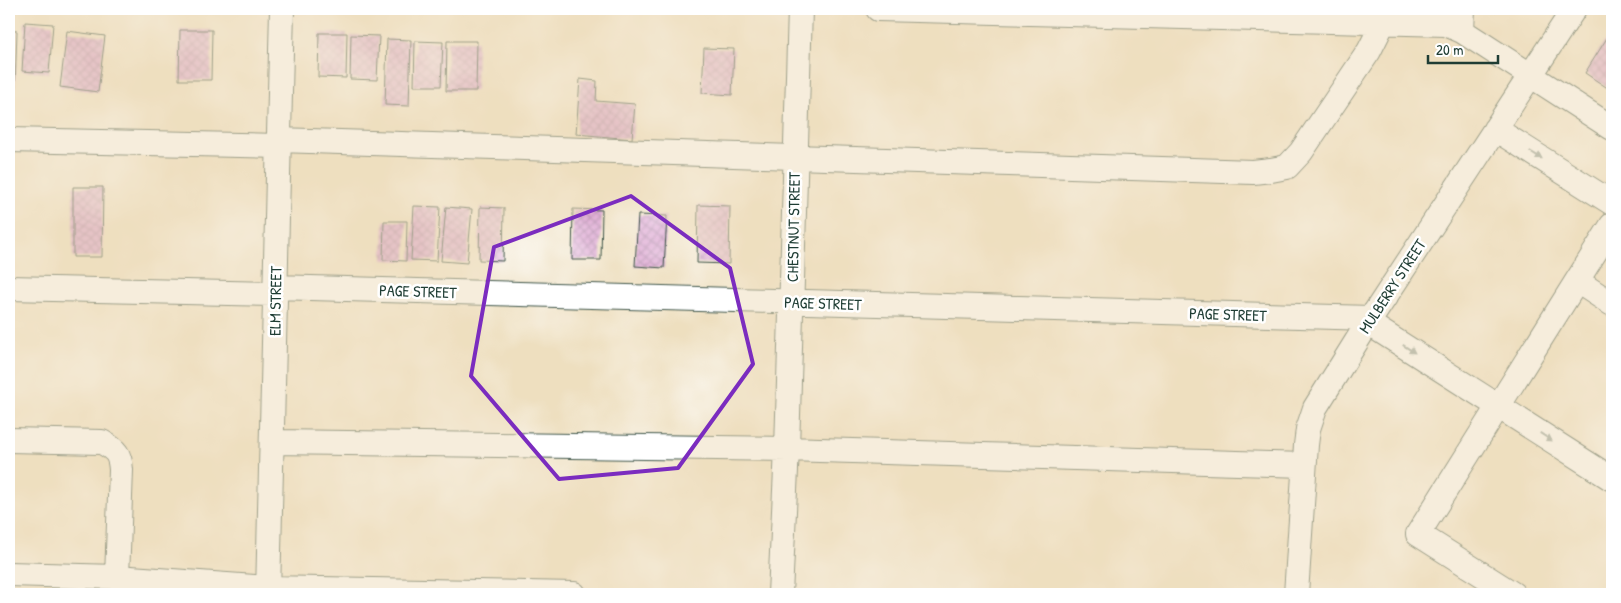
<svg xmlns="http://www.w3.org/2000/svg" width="1621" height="603" font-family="'Patrick Hand',sans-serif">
<defs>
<pattern id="building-cross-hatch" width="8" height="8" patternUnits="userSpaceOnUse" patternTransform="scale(1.25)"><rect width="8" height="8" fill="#dba3cf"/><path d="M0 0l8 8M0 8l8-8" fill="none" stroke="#b186a9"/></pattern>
</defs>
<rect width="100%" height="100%" fill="#fff"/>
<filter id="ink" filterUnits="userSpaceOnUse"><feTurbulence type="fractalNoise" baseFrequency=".02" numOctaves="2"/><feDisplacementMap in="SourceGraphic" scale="10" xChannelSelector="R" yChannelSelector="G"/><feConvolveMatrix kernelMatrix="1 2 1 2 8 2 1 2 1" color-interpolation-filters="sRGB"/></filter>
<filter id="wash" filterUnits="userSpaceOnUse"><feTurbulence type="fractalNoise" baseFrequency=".0096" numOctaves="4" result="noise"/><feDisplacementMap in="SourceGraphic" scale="20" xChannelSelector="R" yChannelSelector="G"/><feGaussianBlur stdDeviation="1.12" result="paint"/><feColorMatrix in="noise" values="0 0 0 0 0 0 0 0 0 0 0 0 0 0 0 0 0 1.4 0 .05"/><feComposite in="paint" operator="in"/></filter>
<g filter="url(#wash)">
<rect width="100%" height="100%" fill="#eedfbf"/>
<g id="blocks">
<path fill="url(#building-cross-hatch)" d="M25,22l28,2 -4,49 -27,-2z
M9,30l8,1 -2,57h-6z
M180,30h32l-1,50h-32z
M1612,30v61l-27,-18z
M67,31l38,5 -7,56 -38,-5z
M319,33h28l-1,45 -28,-1z
M351,35l28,1 -2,44 -27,-1z
M387,39l24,1 -2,66 -24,-1z
M415,41l28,1 -2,44h-27z
M447,41h30l-1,50h-30z
M704,48l30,1 -2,46 -30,-2z
M580,79l17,2 -1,20 39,3 -3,35 -56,-5z
M73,187h30l-1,70h-29z
M698,205l32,1 -1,58 -32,-1z
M414,206l26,1 -3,54 -26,-1z
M446,207l26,2 -5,54 -26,-2z
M480,207l24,1 -1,53 -24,-1z
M573,209l29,1 -1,50h-29z
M638,215l29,1 -3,52 -29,-2z
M384,221h23l-1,40 -23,-1z"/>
</g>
</g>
<g filter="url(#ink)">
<use href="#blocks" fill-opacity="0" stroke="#3e5549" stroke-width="1"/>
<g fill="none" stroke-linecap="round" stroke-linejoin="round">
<g stroke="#3e5549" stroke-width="26">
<path id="minor" d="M878,9l568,15 16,7 150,97
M1462,31l1,-22
M1495,129l117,74
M9,140l271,6
M279,140l974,32 18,-2 16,-3 14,-15 68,-101 14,-28
M1577,281l35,23
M275,287l1096,31
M9,288l266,6
M1368,323l244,156
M9,440l93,2c14,8 18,12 19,28l-4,107
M273,442l514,7 517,16
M9,574l108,3 151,11 306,6
M268,594l14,-585
M780,594l7,-145 13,-440
M1296,594l10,-149 2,-16 7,-21 53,-85 206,-314
M1513,594l-95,-60 194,-309"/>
</g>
<use href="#minor" stroke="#fff" stroke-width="24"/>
</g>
<defs><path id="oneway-solid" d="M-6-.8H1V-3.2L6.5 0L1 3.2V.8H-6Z" transform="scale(1.25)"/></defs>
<g fill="#8f9e9a">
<use href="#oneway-solid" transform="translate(1536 155) rotate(32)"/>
<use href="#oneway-solid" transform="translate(1409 349) rotate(33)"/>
<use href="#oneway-solid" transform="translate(1546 437) rotate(33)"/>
</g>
</g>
<path d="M0 0H1621V603H0ZM631,196l99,72 23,96 -75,104 -119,11 -88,-103 23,-129z" fill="#eedfbf" fill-opacity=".55" fill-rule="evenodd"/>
<path fill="none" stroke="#7b2cbf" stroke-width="4" stroke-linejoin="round" d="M631,196l99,72 23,96 -75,104 -119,11 -88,-103 23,-129z"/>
<g text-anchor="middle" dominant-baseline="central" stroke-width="5" stroke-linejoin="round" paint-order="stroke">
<g font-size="16" fill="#1f3d34" stroke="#fff">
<text transform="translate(793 227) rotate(-89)">CHESTNUT STREET</text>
<text transform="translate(1392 286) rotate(-57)">MULBERRY STREET</text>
<text transform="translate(418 291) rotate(2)">PAGE STREET</text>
<text transform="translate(275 301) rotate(-89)">ELM STREET</text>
<text transform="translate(823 303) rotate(2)">PAGE STREET</text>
<text transform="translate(1228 314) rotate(2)">PAGE STREET</text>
</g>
</g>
<rect width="1621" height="603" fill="none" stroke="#fff" stroke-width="30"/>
<path d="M1428 55v8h70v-8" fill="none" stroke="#1f3d34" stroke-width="2.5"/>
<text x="1436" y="55" font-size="15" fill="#1f3d34" stroke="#ffffff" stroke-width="4" paint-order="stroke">20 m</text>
</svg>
